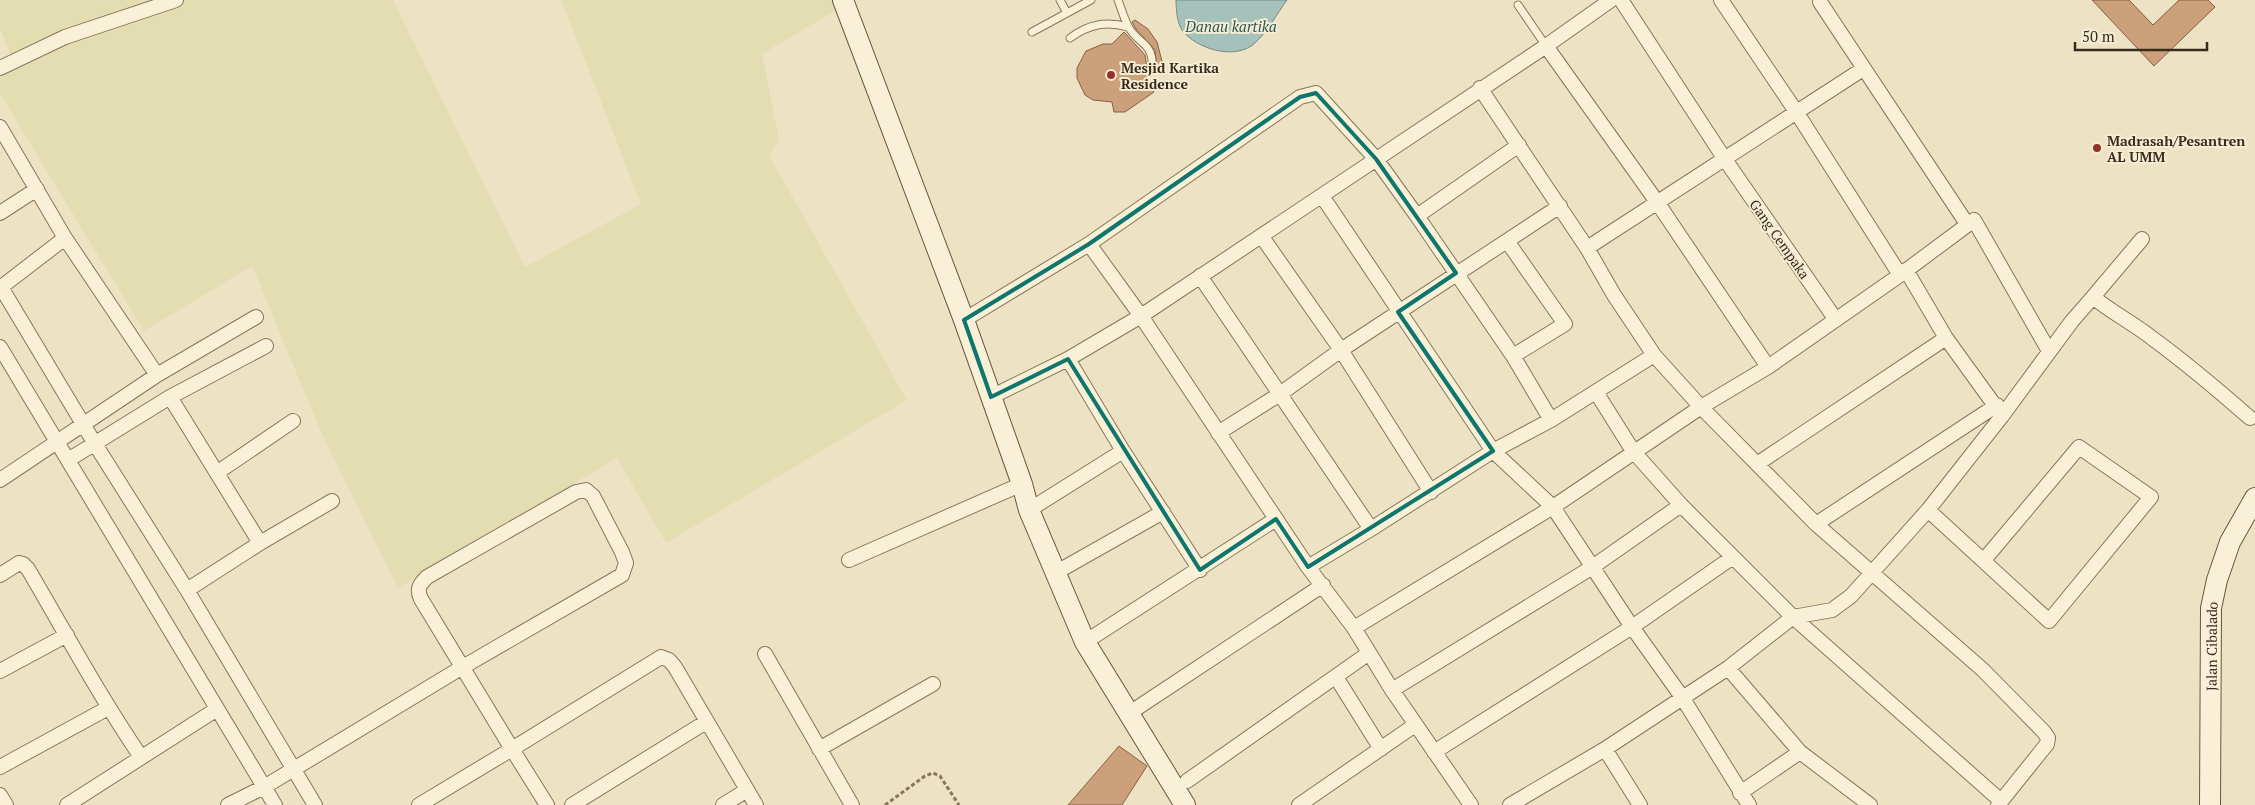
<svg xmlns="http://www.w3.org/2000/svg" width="2255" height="805" font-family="'PT Serif',serif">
<rect width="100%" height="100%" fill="#ede3c4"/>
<path fill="#e3deb1" d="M0,0h155l-143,58 -12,-30z
M187,0h206l132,267 116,-63 -80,-204h273l4,9 -76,45 17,86 -10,15 138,245 -241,143 -49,-85 -219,130 -78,-158 -68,-164 -108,65 -144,-237v-21l94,-42z"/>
<path fill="#a6c1ba" stroke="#6d8f88" d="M1176,0h111c-10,14 -20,32 -32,43 -19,18 -59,6 -73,-13 -5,-8 -6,-21 -6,-30z"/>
<path fill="#cba07a" stroke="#876041" d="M2092,0h37l24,25 26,-25h29l7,7 -61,59z
M1135,20l13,9 9,13 6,23 -6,3 -2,-18 -19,-21 -4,-7z
M1124,32l21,23 2,14 3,4 -4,2 8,17 -29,20h-11l-2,-10 -19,-2 -8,-5 -8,-17v-10l9,-17 17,-7h9z
M1119,746l28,20 -25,39h-54z"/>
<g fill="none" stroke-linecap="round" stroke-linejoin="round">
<g stroke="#88755a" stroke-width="9">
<path id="lane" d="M1060,0l7,13 24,-13
M1118,0c3,8 6,18 10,26 9,18 26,16 24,42
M1518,5l28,41
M1032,32l35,-19
M1070,38c19,-14 36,-17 58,-11"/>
</g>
<g stroke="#88755a" stroke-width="16">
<path id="street" d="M1621,0l103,158 112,162
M1721,0l76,113 103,162
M1820,2l147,222
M1546,46l111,156 111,165
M0,68l65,-31 111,-37
M1480,88l107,160 27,47 40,60 47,52 115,117 167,146 61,62 4,6 -1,6 -49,61
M0,127l65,111 -65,50
M1322,196l171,255 60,56 79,120 50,70 67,108
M0,213l37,-24
M1417,216l102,-71
M1262,237l79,113 90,142
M65,238l92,137
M1507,241l58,83 -52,32
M1089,244l52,72 167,251 46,61 38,62 79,115
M1587,248l276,-179
M1906,270l40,68 55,76
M1200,276l171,253
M1,287l94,157 92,146 128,215
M2093,297l49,-58
M964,320l125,-76 211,-147 16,-4 60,66 41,57 96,140 38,64
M0,347l275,458
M1068,359l55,92 77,119
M1596,392l37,59 48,54 112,112 208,184
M170,397l90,146
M991,397l77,-38 73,-43 405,-270 65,-46
M1218,433l62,-39 61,-44 219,-144
M68,460l102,-63 96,-51
M1757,464l189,-126
M218,472l75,-51
M0,480l157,-105 99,-58
M1029,510l94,-59
M1928,510l121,111 102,-124 -72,-50 -95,113
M1816,524l181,-119
M849,560l173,-76
M1308,567l63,-38 122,-78 58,-31 103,-65
M1055,573l108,-61
M0,575l19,-12 4,1 5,5c37,63 72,128 113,188
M187,590l73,-47 72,-42
M1354,628l199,-121 148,-100 67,-40 132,-92 74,-55 75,131
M1085,642l191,-123
M765,654l87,151
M1728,668l72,84 70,53
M0,671l67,-36
M1336,677l45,72
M1392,690l199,-122 90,-63
M1128,714l195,-129
M819,749l114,-65
M1605,749l35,56
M1434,752l198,-125 101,-70
M0,767l108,-59
M1187,781l182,-128
M1740,793l60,-41
M0,795l6,10
M67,805l150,-96
M228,805l36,-18 197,-119 161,-93 4,-12 -4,-11 -29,-56 -7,-6 -10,2 -149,85c-7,7 -11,12 -6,22l91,150 -93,56
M547,805l-35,-56 149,-92 8,3 6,7 81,138
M572,805l134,-83
M723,805l24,-15
M1299,805l116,-80
M1510,805l95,-56 123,-81 65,-51 39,-7 19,-14 77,-86 74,-94 70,-95 21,-24c18,15 40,26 59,41 34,25 66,52 98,80"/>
</g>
<g stroke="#6a563e" stroke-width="22">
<g id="secondary">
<path d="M843,0l121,320 58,164 7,26 56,132 100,163"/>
<path id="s1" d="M2210,805l1,-197 6,-28 13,-38 25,-44"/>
</g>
</g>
<path stroke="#88755a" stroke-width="3" stroke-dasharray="4 2.5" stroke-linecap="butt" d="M885,805l40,-29 8,-3 7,3 19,29"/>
<use href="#lane" stroke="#f8f0d7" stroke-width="7"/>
<use href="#street" stroke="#f8f0d7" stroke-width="14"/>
<use href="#secondary" stroke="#f8f0d7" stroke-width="20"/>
</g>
<path fill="none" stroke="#0f766e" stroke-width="4" stroke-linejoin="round" d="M1316,93l60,66 80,114 -58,39 95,139 -185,116 -32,-48 -76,51 -132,-211 -77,38 -27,-77 125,-76 211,-147z"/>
<g fill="#96312b" stroke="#f5edd3" stroke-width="2">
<circle cx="1111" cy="75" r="5"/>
<circle cx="2097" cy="148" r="5"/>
</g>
<g text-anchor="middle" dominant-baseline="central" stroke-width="4" stroke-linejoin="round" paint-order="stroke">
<g font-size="14" font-weight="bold" fill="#382c1e" stroke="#f5edd3" text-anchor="start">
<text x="1121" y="67">Mesjid Kartika<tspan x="1121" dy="16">Residence</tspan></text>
<text x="2107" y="140">Madrasah/Pesantren<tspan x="2107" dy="16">AL UMM</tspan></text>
</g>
<g font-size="14" fill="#382c1e" stroke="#f5edd3">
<text transform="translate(1780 239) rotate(55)">Gang Cempaka</text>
<text stroke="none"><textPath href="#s1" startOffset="159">Jalan Cibalado</textPath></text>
</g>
<g font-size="15" font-style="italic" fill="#2e5757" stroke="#f5edd3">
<text x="1231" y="26">Danau kartika</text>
</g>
</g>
<path d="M2075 42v8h132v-8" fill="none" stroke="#382c1e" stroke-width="2.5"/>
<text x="2082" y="42" font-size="15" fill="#382c1e" stroke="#f5edd3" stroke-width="4" paint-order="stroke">50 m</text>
</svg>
